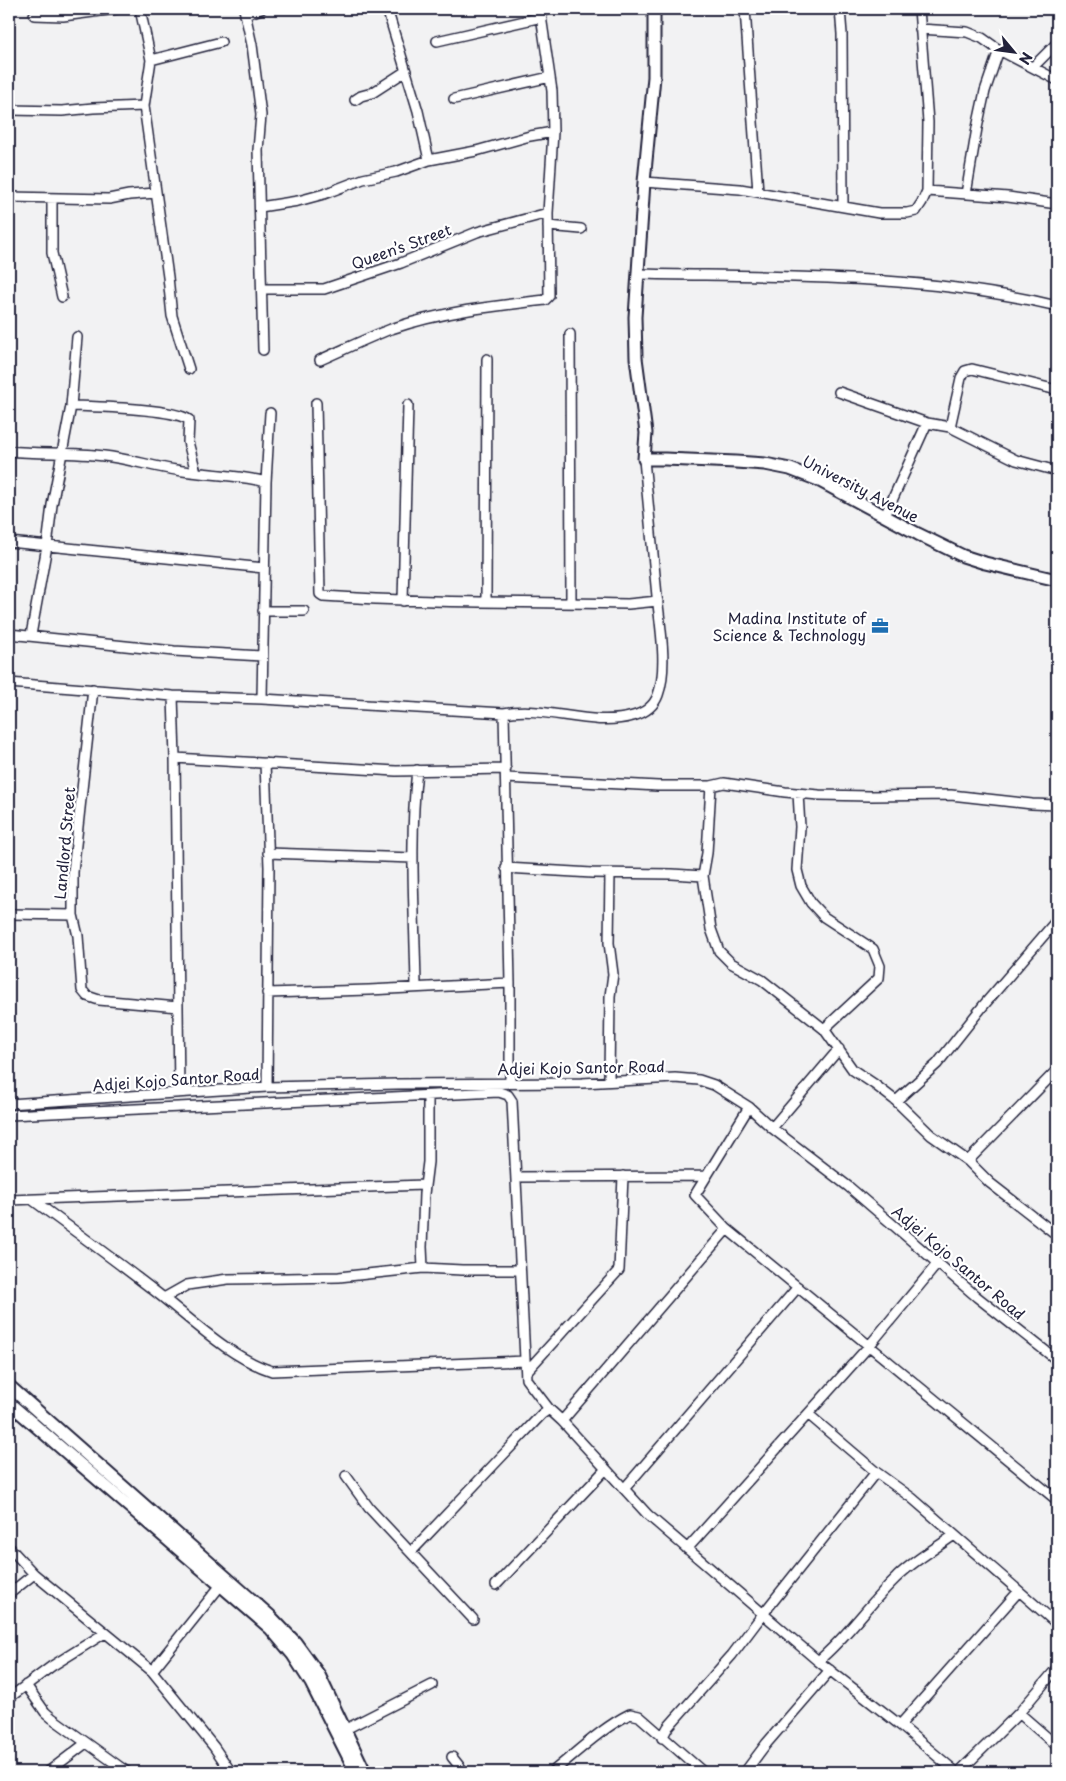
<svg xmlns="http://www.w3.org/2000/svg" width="1066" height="1781" font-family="'Playpen Sans',sans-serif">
<rect width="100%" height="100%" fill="#f2f2f3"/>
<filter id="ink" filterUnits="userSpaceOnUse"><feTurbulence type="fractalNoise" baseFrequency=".02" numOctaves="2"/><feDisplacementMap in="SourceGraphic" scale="10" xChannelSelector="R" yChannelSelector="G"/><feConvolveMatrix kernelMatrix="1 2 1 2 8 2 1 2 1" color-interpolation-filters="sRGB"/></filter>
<g filter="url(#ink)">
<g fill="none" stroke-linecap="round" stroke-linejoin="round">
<g stroke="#22223b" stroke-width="12">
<path id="minor" d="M140,9l11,51 -7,46 24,171 4,39 17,53
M244,9l8,36 9,70 -3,35 5,200
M387,9l31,102 11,49
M745,9l13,183
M840,9l2,25 1,172
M34,15l29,1 53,-7
M245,15l16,-6
M920,29l47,3 15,6 17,12 58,30
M437,41l105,-24
M151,60l70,-18
M1033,67l24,-24
M454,99l96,-22
M355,100l6,-4 11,-3 34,-22
M9,110l53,1 31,-3 51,-2
M644,182l96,7 139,24h28l9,-2 6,-9 5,-11 1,-69 -9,-113
M927,191l81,6 49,7
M966,194l11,-66 8,-37 14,-41
M9,197l100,2 20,-4 27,-2
M52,198v55l10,44
M260,207l38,-6 26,-7 39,-15 33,-7 33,-12 47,-9 54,-15 23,-4
M548,226l33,3
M638,274c140,3 282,-1 419,32
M262,289h62l77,-26 76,-31 71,-19
M570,334l1,268
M320,360c23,-10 47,-22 71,-31 49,-17 102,-23 154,-29l4,-4 -1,-83 5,-81 -1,-41 -12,-82
M839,392l88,31 23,4 66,33 41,11
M316,403l4,191 3,2c102,7 203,6 305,8l30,-3
M71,406c25,1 101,2 118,14l-1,22 8,30
M950,427l11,-49 4,-7 7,-2 85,21
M9,451c31,3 63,1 95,5 27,3 52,12 79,15 28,4 56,4 83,11
M885,516l42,-93
M9,542l255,26
M403,601l5,-196
M486,601l1,-242
M263,611h41
M9,634l165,17 88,5
M31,635l16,-89 5,-41 19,-99 6,-69
M9,683l164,13 89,3 242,14c42,-8 87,15 129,3 11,-3 21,-10 25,-21 10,-27 2,-71 -1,-99 -4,-45 -9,-91 -13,-137
M93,689l-20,183v43l5,21 4,54 5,6 12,4 79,7
M173,696l2,62 4,334
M262,699l4,-217 4,-69
M504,713l6,270v100
M175,758l221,13 110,-2
M265,763l4,104 -2,220
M506,778l152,8h53l13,-3 61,9 34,3 51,1 81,-1 81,9 25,1
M798,793l2,34 -3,43 4,16 10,17 13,14 49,32 7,17 -1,12 -55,51
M268,853l145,5
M506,868l86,5 80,1 31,2 8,53 8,22 12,12 31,17 62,49 29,41 21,14 22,17 35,34 37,26 22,22 67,52
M703,876l4,-23 4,-67
M9,914l64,1
M416,987c-1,-72 -7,-145 1,-217
M267,993l102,-3 141,-7
M609,1080l1,-84 3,-22 -4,-31 1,-70
M896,1101l41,-37 46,-58 74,-86
M9,1104l258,-17 131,-3 184,-1 93,-5 24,2 15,5 35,22 23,21 77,59 128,110 80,63
M749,1107l-54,88 32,34 330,271
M9,1115l490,-23 9,3 4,6 14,278 23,30 13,12 86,94 170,146 82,64 56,47
M772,1128l67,-79
M968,1161l89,-91
M516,1177l190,-1
M9,1200l415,-15
M34,1201c41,30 82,60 122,91 35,27 74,66 116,79l253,-10
M423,1268l-1,-21 2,-53 4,-32v-66
M164,1298l23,-13 41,-6 111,-2 84,-9 39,2h58
M526,1372l93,-102 4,-94
M808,1414l68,58 36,26 145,126
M562,1421l165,-192
M346,1476l23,32 104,111
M624,1489l174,-202
M9,1547l25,27 118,97 62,76 17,25
M687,1549l182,-203 69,-83
M411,1552l131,-138 7,-5
M496,1585l109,-115
M9,1594l25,-20
M818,1661c29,-24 50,-56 77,-82 17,-18 39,-29 59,-44
M152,1671l69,-86
M26,1685l19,27 7,6 75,54
M9,1698l43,-32 53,-33
M1019,1713l38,33
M900,1725l119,-134
M344,1730l88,-45
M662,1738l6,-11 64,-72 31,-41 113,-142
M452,1757l12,15
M48,1772l38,-29
M552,1772c24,-19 51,-45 78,-58l9,2 64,56
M745,1772l21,-28 64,-74
M959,1772l60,-59 38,-45"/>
</g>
<g stroke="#22223b" stroke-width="15">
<path id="tertiary" d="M654,9v68l-10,105 -9,135 1,41 10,75 -2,26h21l71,3 29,2 25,5 26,10 102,55 45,22 22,7 72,17
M9,1386l261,230 25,26 24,33 46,97
M9,1403l261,225 23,27 18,28 45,89"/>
</g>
<use href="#minor" stroke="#fff" stroke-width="9"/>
<use href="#tertiary" stroke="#fff" stroke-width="11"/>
</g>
</g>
<defs>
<g id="office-bare" transform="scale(1.35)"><path d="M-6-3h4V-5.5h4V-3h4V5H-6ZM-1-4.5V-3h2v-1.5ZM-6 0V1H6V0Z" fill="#1f6fb2" stroke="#fff" stroke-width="2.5" paint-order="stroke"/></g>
</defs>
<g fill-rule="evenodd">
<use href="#office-bare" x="880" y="626"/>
</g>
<g text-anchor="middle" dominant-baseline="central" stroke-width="4.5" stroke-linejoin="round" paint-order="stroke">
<g font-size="15" fill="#22223b" stroke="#fff">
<text transform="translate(401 246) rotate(-20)">Queen’s Street</text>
<text transform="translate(861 488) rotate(27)">University Avenue</text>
<text transform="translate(64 843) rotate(-85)">Landlord Street</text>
<text transform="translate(581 1067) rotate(-1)">Adjei Kojo Santor Road</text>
<text transform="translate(176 1079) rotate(-4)">Adjei Kojo Santor Road</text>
<text transform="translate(959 1262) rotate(40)">Adjei Kojo Santor Road</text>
</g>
<g font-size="15" fill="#22223b" stroke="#fff" text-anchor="end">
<text x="866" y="617">Madina Institute of<tspan x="866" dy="17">Science &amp; Technology</tspan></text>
</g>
</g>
<rect width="1066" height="1781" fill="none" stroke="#fff" stroke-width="30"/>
<rect x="15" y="15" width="1036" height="1751" fill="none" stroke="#22223b" stroke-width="2" filter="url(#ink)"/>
<g transform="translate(1014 52) rotate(119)" stroke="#ffffff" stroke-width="4" paint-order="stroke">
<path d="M0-4L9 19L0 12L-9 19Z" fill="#22223b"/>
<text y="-8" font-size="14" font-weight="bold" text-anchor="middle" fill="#22223b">N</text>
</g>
</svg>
